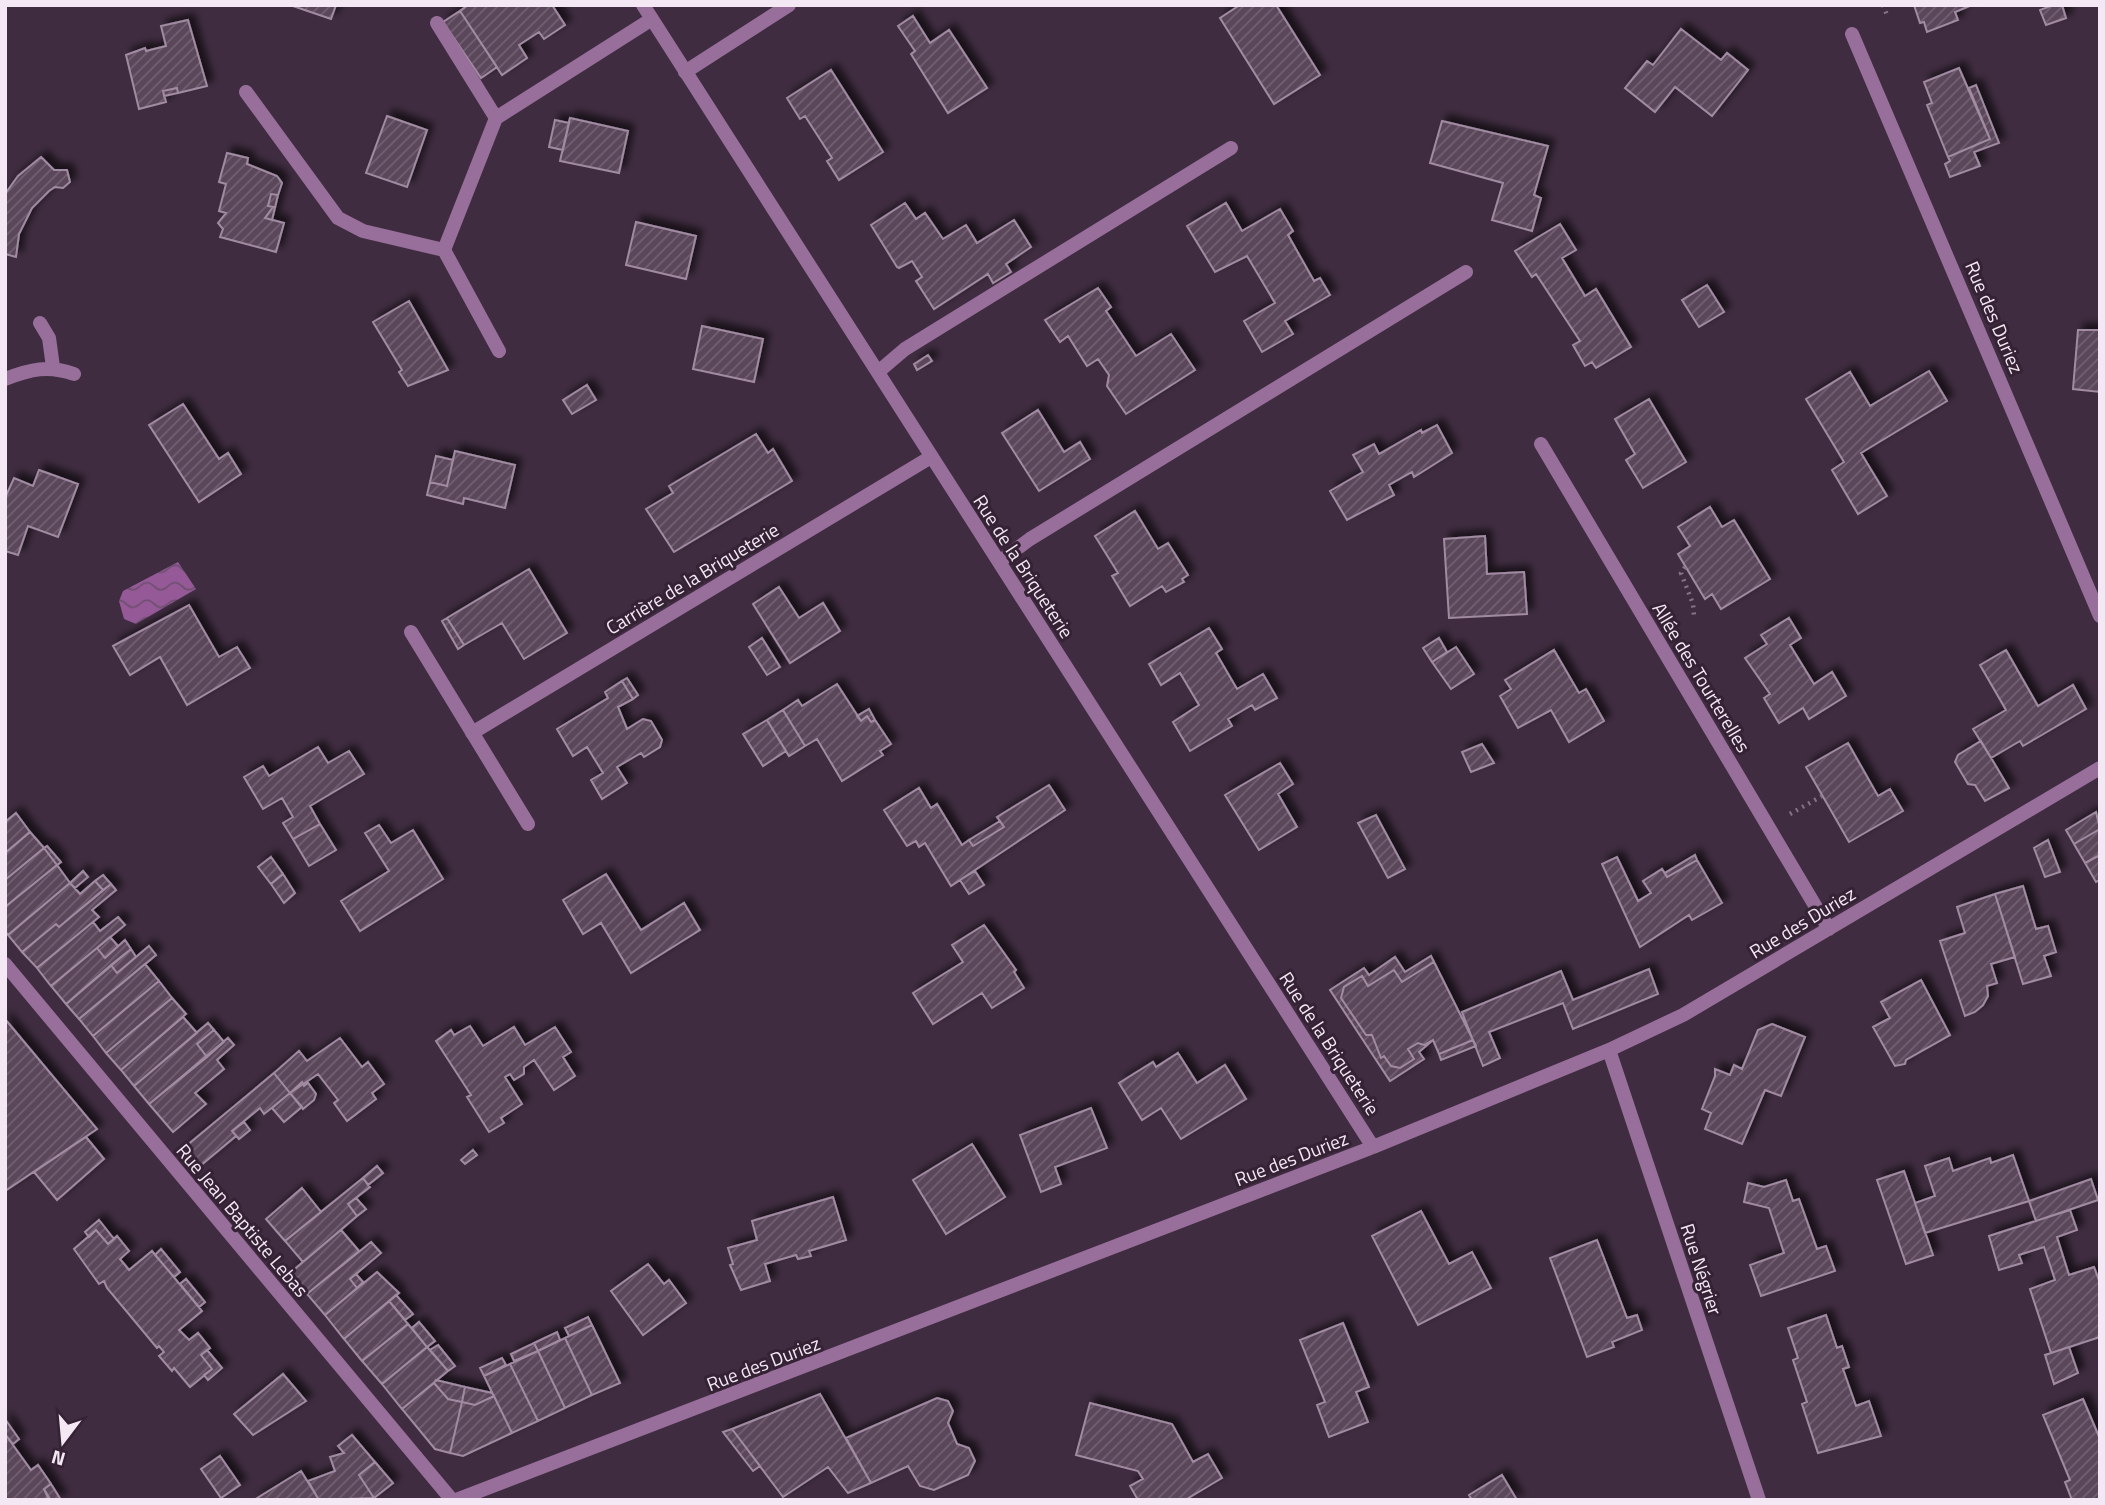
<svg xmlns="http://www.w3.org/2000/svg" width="2105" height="1505" font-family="'Titillium Web',sans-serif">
<defs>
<pattern id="water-waves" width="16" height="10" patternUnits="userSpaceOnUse" patternTransform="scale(1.75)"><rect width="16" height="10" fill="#955998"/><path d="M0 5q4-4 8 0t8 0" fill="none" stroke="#6f5070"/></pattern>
<pattern id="building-hatch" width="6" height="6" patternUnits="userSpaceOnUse" patternTransform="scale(1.75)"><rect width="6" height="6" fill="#5a465a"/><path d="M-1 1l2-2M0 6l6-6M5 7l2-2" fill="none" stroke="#726172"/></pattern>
<filter id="shadow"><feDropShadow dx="6" dy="-6" stdDeviation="3.5" flood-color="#0009"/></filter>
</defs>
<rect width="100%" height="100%" fill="#3f2c40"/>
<path fill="url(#water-waves)" d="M178,562l18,27 -60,35 -12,-5 -5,-18 4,-10z"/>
<path fill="url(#building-hatch)" stroke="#a18ba2" stroke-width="2" filter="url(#shadow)" d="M290,5h46l-5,14z
M468,5h84l13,20 -21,14 -5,-7 -20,13 8,13 -25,17 -42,-64z
M1240,5h36l44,70 -46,29 -54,-86z
M1914,5h58l-17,7 3,8 -31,12 -3,-10 -4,1z
M2053,5h9l4,13 -20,7 -6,-15z
M460,11l37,56 -16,11 -38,-56z
M913,16l17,27 19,-13 38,58 -39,25 -37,-59 4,-3 -17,-25z
M188,20l19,66 -29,7 -1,-5 -14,3 3,11 -27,7 -13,-54 19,-7 1,3 20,-5 -5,-20z
M1681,29l40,31 6,-7 21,17 -36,46 -37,-29 -20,25 -30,-24 22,-27 6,4z
M1959,68l31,71 -42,18 -21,-52 5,-2 -8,-21z
M831,70l52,82 -44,28 -12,-19 5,-3 -27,-42 -5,3 -13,-21z
M1976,85l23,58 -25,9 6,14 -30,11 -5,-13 5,-3 -2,-4 42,-18 -21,-51z
M177,88l1,5 -14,3 -1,-5z
M387,116l40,14 -20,57 -41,-14z
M570,118l58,13 -9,42 -59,-12z
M555,120l14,3 -6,27 -14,-3z
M1442,121l106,25 -14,49 7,3 -9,33 -40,-11 11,-37 -73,-20z
M227,153l21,5 -1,6 30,12 5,7 -4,12 -7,-1 -3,12 5,1 -8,11 19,5 -8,29 -56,-15 3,-8 -5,-6 8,-10 -7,-2 7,-27 -7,-2z
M41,157l13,13h13l3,12 -7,6 -8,-1 -6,4 -17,17 -13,26 -3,23 -11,-3v-60l13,-18z
M271,194l7,1 -6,25 -7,-2 8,-11 -5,-1z
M905,203l11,16 9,-6 18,26 23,-14 11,18 37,-23 17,27 -25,17 5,8 -18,11 -5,-9 -54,35 -18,-28 6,-4 -10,-16 -13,7 -2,-1 -26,-42z
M1226,203l16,28 38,-22 13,22 -5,4 26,46 6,-3 10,17 -45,26 8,13 -31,18 -18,-31 31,-18 -28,-47 -32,16 -28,-46z
M636,222l60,14 -10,43 -60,-14z
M1560,224l16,26 -14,8 23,38 11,-7 35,58 -35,21 -4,-6 -7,4 -12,-21 7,-4 -44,-67 -4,3 -17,-26z
M1707,285l17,27 -25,15 -17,-27z
M1098,288l13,19 -5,4 30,45 35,-22 24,36 -69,44 -19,-28 2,-11 -11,-16 -11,7 -19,-30 -8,6 -15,-22z
M409,301l39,69 -40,16 -9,-14 3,-2 -29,-48z
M702,326l61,13 -9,43 -61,-13z
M2078,330h22v62l-27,-3z
M928,355l4,6 -15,9 -3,-6z
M1929,371l18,30 -86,52 26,43 -29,18 -26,-44 12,-8 -38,-63 44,-27 20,34z
M587,385l9,15 -24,14 -9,-14z
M1649,399l37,63 -43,26 -17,-28 9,-6 -20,-35z
M183,404l36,55 9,-6 13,21 -42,28 -50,-77z
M1038,410l26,42 16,-10 10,17 -51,32 -37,-58z
M1437,425l15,28 -38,24 -2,-5 -23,13 5,10 -47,25 -17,-29 33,-19 -10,-17 21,-11 5,10 42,-24 1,3z
M756,434l12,19 5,-4 19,32 -118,71 -28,-43 27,-16 -4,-7z
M455,451l60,14 -10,43 -41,-10 -1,6 -36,-9 3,-13 17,4z
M436,456l17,4 -6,26 -17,-4z
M39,470l39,14 -20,53 -30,-11 -10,29 -13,-4v-53l9,-20 19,8z
M1710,507l12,20 12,-7 36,59 -49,30 -9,-15 -7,5 -27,-45 12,-8 -12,-19z
M1135,511l23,38 10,-6 20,32 -6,4 2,3 -18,10 -4,-6 -32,20 -18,-30 6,-3 -23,-37z
M1485,536l2,38 37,-2 3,42 -78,4 -5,-79z
M529,569l38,64 -43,26 -22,-36 -38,22 -17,-27z
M779,587l20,31 24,-15 17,28 -50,32 -37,-59z
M189,605l30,52 18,-10 13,21 -63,37 -27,-48 -30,18 -17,-29z
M447,618l17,27 -6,4 -16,-28z
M1789,618l12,20 -11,7 24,39 18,-12 14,24 -37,23 -6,-11 -24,15 -15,-25 6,-4 -25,-36 22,-14 -6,-9z
M1209,628l13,21 -6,4 21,36 26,-15 14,24 -22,12 -3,-5 -24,14 4,7 -42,25 -17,-29 26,-17 -19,-32 -19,12 -12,-21z
M762,638l18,29 -13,8 -18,-28z
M1439,638l8,14 -15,10 -9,-14z
M1456,647l18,27 -23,15 -19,-27z
M1554,650l25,43 7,-4 18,32 -35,21 -18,-32 -33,18 -18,-32 11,-7 -6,-9z
M2006,650l32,56 35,-21 13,24 -63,37 -3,-5 -29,17 -18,-29 33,-19 -26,-45z
M627,678l11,17 -5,4 -11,-18z
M622,681l11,18 -15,8 9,22 16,-10 8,2 11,19 -2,7 -16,10 -3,-4 -24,14 10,16 -25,16 -11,-19 12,-7 -16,-26 -14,9 -16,-27 51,-31 -3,-6z
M837,684l24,37 6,-5 4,6 4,-2 16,24 -11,7 3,4 -41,26 -25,-42 -12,7 -22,-36 15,-10 4,6z
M869,709l6,11 -4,2 -4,-6 -6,5 -4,-5z
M783,710l22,36 -16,10 -22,-36z
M767,720l19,31 -23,15 -20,-32z
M1981,741l28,47 -24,13 -10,-16 -7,-1 -13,-22 3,-7z
M1848,743l30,53 12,-7 13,22 -54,31 -43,-75z
M1482,744l12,19 -23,9 -9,-20z
M318,747l10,16 21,-12 15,23 -54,32 10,18 -27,15 -10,-16 10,-6 -11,-19 -19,11 -19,-32 19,-11 6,10z
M1280,763l13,21 -15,10 19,33 -38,23 -34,-55z
M1049,785l16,25 -114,76 -26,-43 -6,4 -3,-6 -9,5 -23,-36 35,-22 12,20 6,-4 25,41 7,-5 4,6 31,-19 -7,-10z
M2096,812l4,17 -26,15 -8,-14z
M16,813l14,19 -25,21v-31z
M1376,815l29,54 -17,9 -30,-55z
M1000,821l4,6 -31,19 -4,-6z
M320,824l16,26 -27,16 -16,-27z
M379,825l12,18 22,-13 30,49 -83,52 -19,-30 48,-30 -24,-38z
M2100,829v26l-15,8 -11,-19z
M30,832l14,16 -39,32v-27z
M2048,840l12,32 -15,5 -11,-29z
M47,846l14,16 -4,3 -13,-17z
M44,848l13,17 -52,42v-27z
M1695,855l2,5 -30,17 -2,-4z
M2100,855v25l-4,2 -11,-19z
M271,857l12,17 -12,10 -13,-17z
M1617,857l21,44 13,-8 -8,-12 19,-12 5,8 30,-17 25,43 -30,17 -3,-5 -49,32 -38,-83z
M57,865l13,18 -62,52 -3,-4v-24z
M83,871l5,6 -13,11 -5,-5z
M975,871l9,14 -15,9 -9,-14z
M283,874l12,19 -11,10 -13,-19z
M606,874l35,56 43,-27 16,27 -69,43 -30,-50 -18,11 -20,-34z
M103,875l8,9 -8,6 -8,-9z
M95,881l8,9 -44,37 -3,-3 -34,28 -14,-17 62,-52 10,11z
M111,884l5,6 -24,20 7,7 -62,51 -15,-16 34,-28 3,3z
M2023,886l13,43 12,-3 8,26 -12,4 7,20 -28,8 -28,-90z
M1995,894l20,63 -24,7 6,19 -10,3 1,10 -5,9 -8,7 -10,4 -25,-75 25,-8 -8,-26z
M118,917l7,8 -74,61 -14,-18 56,-46 7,9z
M984,925l32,45 -2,2 10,16 -32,20 -10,-15 -49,31 -20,-31 50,-31 -11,-17z
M110,937l8,9 -13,12 -8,-10z
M125,940l6,9 -65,55 -15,-18 46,-38 8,10z
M149,946l7,9 -77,64 -13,-15 45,-39 6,8z
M131,949l5,8 -19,16 -6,-8z
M1431,956l3,6 -32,20 -8,-12 -26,16 -6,-10 -18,11 -3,11 25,37h6l9,23 3,-2 7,10 9,2 14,-9 -6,-10 10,-6 6,2 9,-5 -14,12 5,7 -34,22 -60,-91 34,-22 5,7 26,-18 10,15z
M1434,962l39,78 -34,14 -6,-14 -9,5 -6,-2 -10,6 6,10 -14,9 -9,-2 -7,-10 -3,2 -9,-23h-6l-25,-37 3,-11 18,-11 6,10 26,-16 8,12z
M145,964l14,17 -66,55 -14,-17z
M1649,969l9,25 -85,35 -10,-26 -74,29 11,26 -17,8 -21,-54 99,-41 12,29z
M1921,980l29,55 -44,25 -1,4 -10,2 -22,-39 17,-9 -9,-16z
M159,981l13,17 -66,55 -13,-17z
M172,998l14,16 -65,56 -15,-17z
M183,1017l14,16 -63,53 -13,-16z
M5,1019l92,110 -92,62z
M208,1023l6,7 -17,14 10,13 -58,47 -15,-18z
M1772,1024l33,13 -24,59 -16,-6 -23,54 -37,-15 6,-16 -9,-4 13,-33v-7l15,6 4,-10 8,4 16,-39z
M470,1026l13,20 31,-19 11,18 30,-18 16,25 -8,5 12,19 -21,14 -20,-30 -10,7v7l-10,6 -4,-6 -5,3 17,27 -21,14 3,5 -15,9 -22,-35 4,-2 -35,-54 15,-11 3,5z
M214,1030l10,12 -17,15 -10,-13z
M228,1038l6,7 -17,15 7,9 -29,24 11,11 -33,28 -24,-28z
M340,1038l22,29 6,-5 16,22 -12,9 4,6 -29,22 -13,-18 4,-3 -20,-26 -28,19 -16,-20 25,-22 8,10z
M1473,1040l3,6 -35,14 -2,-6z
M1178,1053l19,30 28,-18 21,34 -65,40 -20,-31 -19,12 -23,-37 34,-21 3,5z
M274,1073l16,20 -26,21 -4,-6 -28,23 4,5 -36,30 -15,-19z
M302,1082l2,4 4,-3 8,11 -2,6 -11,9 -13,-16z
M290,1093l12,14 -18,15 -12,-14z
M1091,1108l16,40 -52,19 6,17 -20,8 -21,-57z
M244,1122l6,8 -11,9 -7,-8z
M86,1137l18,22 -47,41 -23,-28z
M972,1144l33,53 -59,37 -33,-54z
M473,1150l4,5 -12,9 -4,-4z
M2013,1155l16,46 -104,32 -10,-30 20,-7 -10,-30 24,-8 4,13 37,-13 1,5z
M377,1166l6,7 -15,12 -5,-7z
M1904,1171l29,84 -27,9 -29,-84z
M363,1178l7,9 -22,17 9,12 -54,46 -18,-21z
M2091,1179l7,21 -62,21 -7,-20z
M1786,1180l7,21 6,-2 18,50 9,-3 9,25 -74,25 -11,-31 34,-12 -15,-45 -25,-6 4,-19 16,4z
M302,1188l19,24 -36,29 -19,-22z
M833,1197l13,43 -37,11 2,5 -13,3 -2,-4 -31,9 5,17 -29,9 -11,-25 3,-1 -5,-16 29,-8 -5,-19z
M356,1198l10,11 -9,7 -9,-12z
M2070,1210l7,20 -20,7 12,38 25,-8 6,16v54l-49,16 -21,-64 25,-9 -11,-33 -25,8 3,8 -23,7 -10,-34z
M1421,1211l28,53 23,-12 19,36 -73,37 -46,-89z
M99,1220l15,19 -6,5 -12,-14 -7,7 -4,-5z
M96,1230l12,14 9,-8 12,15 -9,8 9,11 23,-19 50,60 -23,19 10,10 9,-7 12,15 -9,7 11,14 -22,18 -16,-19 -2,3 -13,-15 5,-4 -5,-6 -2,2 -50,-60 -3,-7 -5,3 -25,-35z
M341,1230l18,21 -52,43 -17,-21z
M1597,1240l30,78 10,-3 5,15 -30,12 2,5 -27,10 -37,-99z
M371,1242l10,11 -31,26 7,9 -32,27 -18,-21z
M161,1249l19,23 -6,5 -19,-22z
M648,1264l16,20 5,-4 17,23 -43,32 -32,-44z
M377,1272l22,21 -55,46 -19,-24z
M356,1274l7,8 -6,6 -7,-9z
M186,1279l19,23 -6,5 -19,-23z
M396,1295l17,19 -8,6 -16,-19z
M389,1301l19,23 -46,37 -18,-22z
M1826,1315l11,33 5,-2 7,21 -6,2 13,37 13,-5 12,35 -63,17 -16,-49 5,-2 -14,-42 5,-2 -10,-30z
M588,1317l4,8 -23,11 -4,-8z
M419,1322l16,19 -8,6 -15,-19z
M1343,1323l26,64 -13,5 12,30 -39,15 -12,-32 8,-3 -25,-62z
M408,1324l19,23 -45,37 -20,-23z
M592,1325l28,58 -28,12 -27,-57z
M557,1332l3,8 -22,11 -4,-8z
M565,1338l27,57 -27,13 -27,-57z
M534,1343l4,8 -24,10 -3,-7z
M438,1345l17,21 -7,5 -18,-21z
M427,1347l21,24 -46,38 -20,-25z
M2069,1347l9,26 -24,11 -9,-29z
M207,1350l15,18 -14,12 -4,-5 8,-6 -11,-14z
M538,1351l27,57 -27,13 -28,-57z
M502,1358l4,7 -22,11 -4,-8z
M510,1364l28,57 -26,12 -28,-57z
M283,1374l23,27 -53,34 -19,-21z
M436,1380l29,7 -3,15 -14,-3 -14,-16z
M434,1383l14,16 14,3 -12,51 -15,-4 -33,-40z
M465,1387l27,6 2,3 -19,9 -13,-3z
M820,1394l51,89 -23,10 -20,-26 -45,30 -51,-68z
M494,1396l18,37 -49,23 -13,-3 12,-51 13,3z
M937,1398l11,3 5,10 -5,12 9,21 12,4 6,13 -7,14 -34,15 -14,-4 -12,-20 -37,17 -25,-45z
M2083,1399l17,40v61h-28l-7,-18 5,-2 -27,-65z
M1090,1403l82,21 21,38 15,-8 14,24 -37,22h-47l-8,-14 13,-7 -5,-8 -62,-16z
M5,1419l14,20 -6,5 -8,-10z
M732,1429l28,37 -7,5 -30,-39z
M5,1434l26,36 7,-5 13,19 -7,5 6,10 -45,1z
M352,1435l23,27 -16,13 15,23 -55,2 -11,-19 27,-10 -5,-14 14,-4 -6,-7z
M220,1456l20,29 -19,13 -20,-29z
M375,1462l18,21 -19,15 -15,-23z
M301,1471l18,29h-65z
M1502,1475l15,25h-45l-3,-5z
M51,1484l10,16h-12l-5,-11z"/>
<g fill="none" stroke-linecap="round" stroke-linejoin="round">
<path stroke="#847384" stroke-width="4.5" stroke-dasharray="2 5" stroke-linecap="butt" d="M1883,5l4,10
M1685,567l-4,6 12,31 1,12
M1790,814l32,-18"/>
<path stroke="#986f9a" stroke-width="14" d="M437,23l59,95
M685,72l104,-67
M246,92l92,126 25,13 81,19 55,101
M40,323l9,15 4,29
M5,379c26,-10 43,-14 69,-5"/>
<path stroke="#986f9a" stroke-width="14" d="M643,5l730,1142
M1852,34l248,582
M444,250l52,-132 156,-99
M878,372l27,-23 326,-201
M1541,444l288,485
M999,562l31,-23 436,-267
M411,632l117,192
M472,733l459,-276
M5,964l447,536
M1609,1050l150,450
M456,1500l917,-353 236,-97 74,-35 417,-247"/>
</g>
<g text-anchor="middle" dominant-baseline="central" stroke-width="6" stroke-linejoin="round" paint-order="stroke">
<g font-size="19" fill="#f4e8f4" stroke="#352235">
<text transform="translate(1995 317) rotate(67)">Rue des Duriez</text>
<text transform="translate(1024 566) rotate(57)">Rue de la Briqueterie</text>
<text transform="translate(692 578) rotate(-31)">Carrière de la Briqueterie</text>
<text transform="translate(1702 677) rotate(59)">Allée des Tourterelles</text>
<text transform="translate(1802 922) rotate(-31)">Rue des Duriez</text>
<text transform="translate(1330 1043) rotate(57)">Rue de la Briqueterie</text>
<text transform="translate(1291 1158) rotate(-21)">Rue des Duriez</text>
<text transform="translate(243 1220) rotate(50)">Rue Jean Baptiste Lebas</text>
<text transform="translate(1702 1269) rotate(72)">Rue Négrier</text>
<text transform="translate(763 1363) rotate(-21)">Rue des Duriez</text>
</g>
</g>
<rect width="2105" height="1505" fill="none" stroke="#f4e8f4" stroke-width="14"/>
<g transform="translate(63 1442) rotate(196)" stroke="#352235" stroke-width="5" paint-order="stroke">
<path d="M0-5L12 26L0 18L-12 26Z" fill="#f4e8f4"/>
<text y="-10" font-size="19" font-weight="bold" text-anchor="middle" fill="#f4e8f4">N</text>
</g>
</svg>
